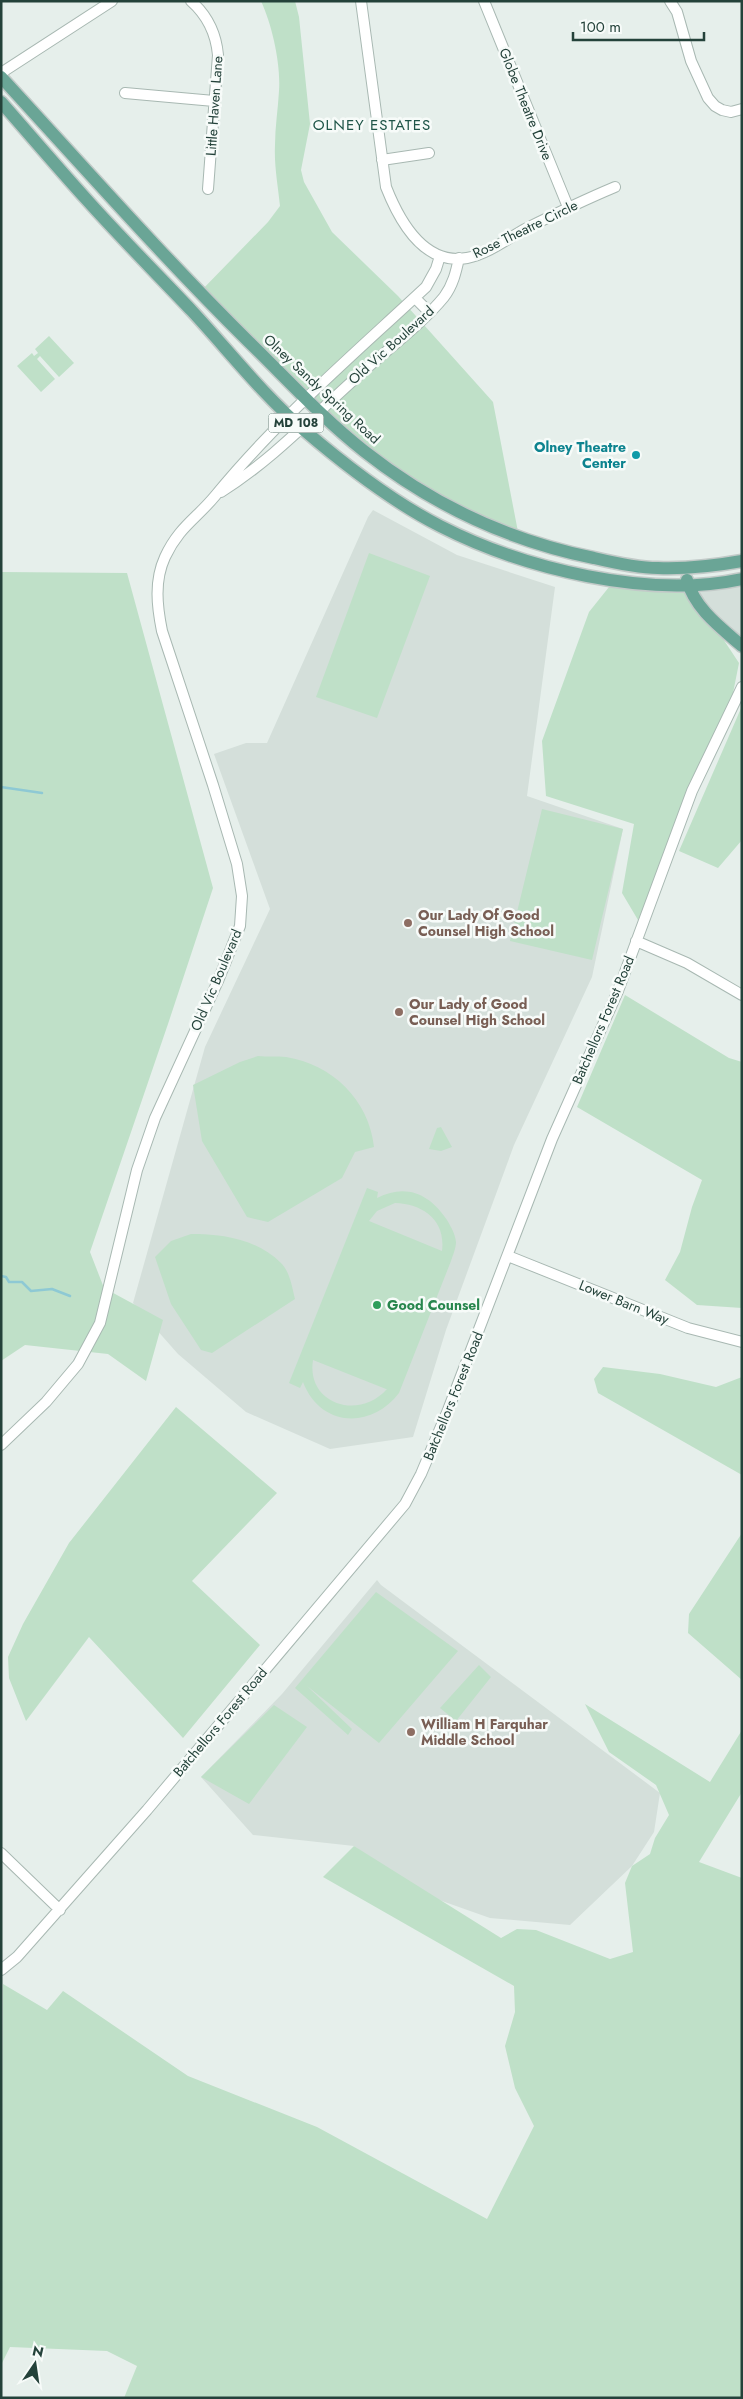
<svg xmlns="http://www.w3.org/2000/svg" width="743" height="2399" font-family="Jost,sans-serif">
<rect width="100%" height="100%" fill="#e6efeb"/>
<path fill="#d4dfda" d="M373,510l84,45 98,32 -28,209 96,33 -31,148 -78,168 -68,185 -33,107 -83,12 -84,-37 -68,-58 -45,-51 72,-256 65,-138 -56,-155 32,-11h21l101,-226z
M742,579v67l-54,-60z
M377,1580l4,5 279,208 -6,39 -22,34 -62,59 -80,-7 -82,-29 -54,-43 -101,-11 -52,-58 81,-83z"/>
<path fill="#bfe0c8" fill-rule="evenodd" d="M261,1h34l4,16 11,107 -9,46 3,12 28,50 66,64 95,106 26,135 -133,-70 -187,-174 69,-71 12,-16c-2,-20 -6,-40 -5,-61 0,-18 3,-36 4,-54 2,-27 -7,-66 -18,-90z
M49,336l25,27 -15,14 -19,-21 -3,3 18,20 -14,13 -24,-26 15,-13 2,3 4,-3 -3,-4z
M369,553l61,23 -53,142 -61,-21z
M1,572l126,1 86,315 -44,133 -79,231 14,36 59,32 -17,61 -38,-27 -83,-9 -24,16z
M613,582l75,4 51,77 -10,50 -91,207 -16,-27 12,-69 -88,-28 -4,-55 47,-129z
M742,706v134l-24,28 -39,-17z
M542,809l81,20 -31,131 -82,-19z
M625,995l104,63 13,4v246l-45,-3 -32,-25 15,-28 12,-45 10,-27 -125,-73z
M258,1056c9,1 19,0 28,1 46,7 83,43 88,90l-19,5 -13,26 -74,44 -21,-5 -45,-76 -9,-56 47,-23z
M441,1127l11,20 -11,4 -12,-2 8,-21z
M367,1188l11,4 -1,6c29,-15 53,-4 70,22 4,7 8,13 9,22 0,6 -3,13 -5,19l-52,132c-28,37 -79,34 -96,-11l-3,6 -11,-5zM395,1203c28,1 51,17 47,48l-73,-30 8,-10zM313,1360l73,29h1c-28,32 -81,15 -74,-29z
M191,1234c32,0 66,5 90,29 9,9 11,24 14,36l-83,54 -11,-3 -30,-46 -16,-47 16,-16z
M603,1367l57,7 56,13 26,-10v98l-144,-82 -4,-14z
M176,1407l101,86 -85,88 68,64 -77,93 -94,-101 -63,84 -17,-43 -1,-21 15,-33 46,-81z
M742,1533v147l-54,-47 1,-19z
M376,1592l82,59 -79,92 -72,-57 45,43 -4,6 -53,-47z
M479,1665l12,12 -35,44 -16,-13z
M585,1704l125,78 32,-52v62l-43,70 43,16v520h-618l13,-32 -30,-15 -97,-4 -9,18 2,-381 44,26 16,-19 125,85 129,51 170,92 47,-93 -19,-38 -10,-42 10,-34 -1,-26 -191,-109 31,-31 147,92 16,-9 19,1 74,29 23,-7 -8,-69 7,-17 18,-12 5,-16 14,-23 -13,-30 -47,-33z
M274,1705l33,22 -58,77 -48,-27z"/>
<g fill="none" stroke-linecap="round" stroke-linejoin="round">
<path stroke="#8ec9d4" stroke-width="2.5" d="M1,787l41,6
M1,1276l5,1 3,5h13l9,9 21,-2 18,7"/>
<g stroke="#a8b8b2" stroke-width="12">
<path id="minor" d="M191,1c17,15 25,32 27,54l-10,134
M361,1l25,186c13,33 37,79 81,71 21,-4 40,-19 58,-29 30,-15 59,-29 90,-42
M484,1l84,206
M670,1l7,11 14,49 17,37 7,8 7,4 9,2 11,-3
M1,73l111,-72
M125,93l89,8
M382,160l47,-7
M415,298l14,14
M221,492c51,-32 91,-75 136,-115 27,-25 64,-52 87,-80 9,-12 12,-25 15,-39
M636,941l51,22 55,32
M508,1256l180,72 54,14
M1,1445l45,-43 32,-38 22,-41 37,-153 18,-52 63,-137 22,-55 2,-30 -5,-32 -24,-79 -51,-154c-5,-25 -8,-50 3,-74 14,-30 31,-38 50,-61 63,-77 138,-141 211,-209l10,-18 4,-13
M1,1853l59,57
M1,1970l16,-13 130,-147 258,-306 16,-30 27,-64 104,-271 66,-148 74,-200 50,-104"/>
</g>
<g stroke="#c2cac8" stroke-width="15">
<path id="major" d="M1,77c82,89 162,180 248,265 38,37 74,77 115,109 67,53 146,90 230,107 21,5 43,10 64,10 28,1 56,-2 84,-7
M1,102c29,33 57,66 86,98 34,38 70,74 105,111 37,40 71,84 112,119 42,36 87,71 136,96 84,43 208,73 302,53
M687,580c8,29 33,47 55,66"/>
</g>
<use href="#minor" stroke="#fff" stroke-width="10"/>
<use href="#major" stroke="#6aa596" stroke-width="12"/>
</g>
<circle fill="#0f9aa8" stroke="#f7fbf9" stroke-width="2" cx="636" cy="455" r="5"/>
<g fill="#8d6e63" stroke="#f7fbf9" stroke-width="2">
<circle cx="408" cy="923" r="5"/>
<circle cx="399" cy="1012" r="5"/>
<circle cx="411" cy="1732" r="5"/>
</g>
<circle fill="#2e9e5b" stroke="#f7fbf9" stroke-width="2" cx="377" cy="1305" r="5"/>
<g text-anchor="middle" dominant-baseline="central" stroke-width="5" stroke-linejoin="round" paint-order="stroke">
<rect fill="#f7fbf9" stroke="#637a73" stroke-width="1" x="268.5" y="413.5" width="55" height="19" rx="4"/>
<g font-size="12" font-weight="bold" fill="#24423a">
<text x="296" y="423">MD 108</text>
</g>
<g font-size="14" fill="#24423a" stroke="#f7fbf9">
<text transform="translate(526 104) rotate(68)">Globe Theatre Drive</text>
<text transform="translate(214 106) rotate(-86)">Little Haven Lane</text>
<text transform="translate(525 229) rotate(-26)">Rose Theatre Circle</text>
<text transform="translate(391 345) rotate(-42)">Old Vic Boulevard</text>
<text transform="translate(322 389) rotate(43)">Olney Sandy Spring Road</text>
<text transform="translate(216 980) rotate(-67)">Old Vic Boulevard</text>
<text transform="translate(603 1020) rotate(-67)">Batchellors Forest Road</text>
<text transform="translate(624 1302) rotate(22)">Lower Barn Way</text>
<text transform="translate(453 1396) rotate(-68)">Batchellors Forest Road</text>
<text transform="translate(220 1722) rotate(-50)">Batchellors Forest Road</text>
</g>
<g font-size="14" font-weight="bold" fill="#0d838f" stroke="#f7fbf9" text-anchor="end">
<text x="626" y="447">Olney Theatre<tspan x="626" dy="16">Center</tspan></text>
</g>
<g font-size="14" font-weight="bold" fill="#785e54" stroke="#f7fbf9" text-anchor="start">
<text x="418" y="915">Our Lady Of Good<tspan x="418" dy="16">Counsel High School</tspan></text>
<text x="409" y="1004">Our Lady of Good<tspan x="409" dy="16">Counsel High School</tspan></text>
<text x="421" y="1724">William H Farquhar<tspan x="421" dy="16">Middle School</tspan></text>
</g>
<g font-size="14" font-weight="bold" fill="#27864d" stroke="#f7fbf9" text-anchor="start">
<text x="387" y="1305">Good Counsel</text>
</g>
<g font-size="15" letter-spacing="1" fill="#1f5548" stroke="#f7fbf9">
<text x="372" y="125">OLNEY ESTATES</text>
</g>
</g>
<rect width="743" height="2399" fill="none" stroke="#24423a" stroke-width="5"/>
<g transform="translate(35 2364) rotate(13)" stroke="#f7fbf9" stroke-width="4" paint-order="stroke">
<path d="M0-4L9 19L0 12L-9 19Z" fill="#24423a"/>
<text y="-8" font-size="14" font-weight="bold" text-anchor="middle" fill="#24423a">N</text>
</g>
<path d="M573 32v8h131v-8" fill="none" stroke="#24423a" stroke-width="2.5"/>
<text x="580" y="32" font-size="15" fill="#24423a" stroke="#f7fbf9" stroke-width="4" paint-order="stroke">100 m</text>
</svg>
